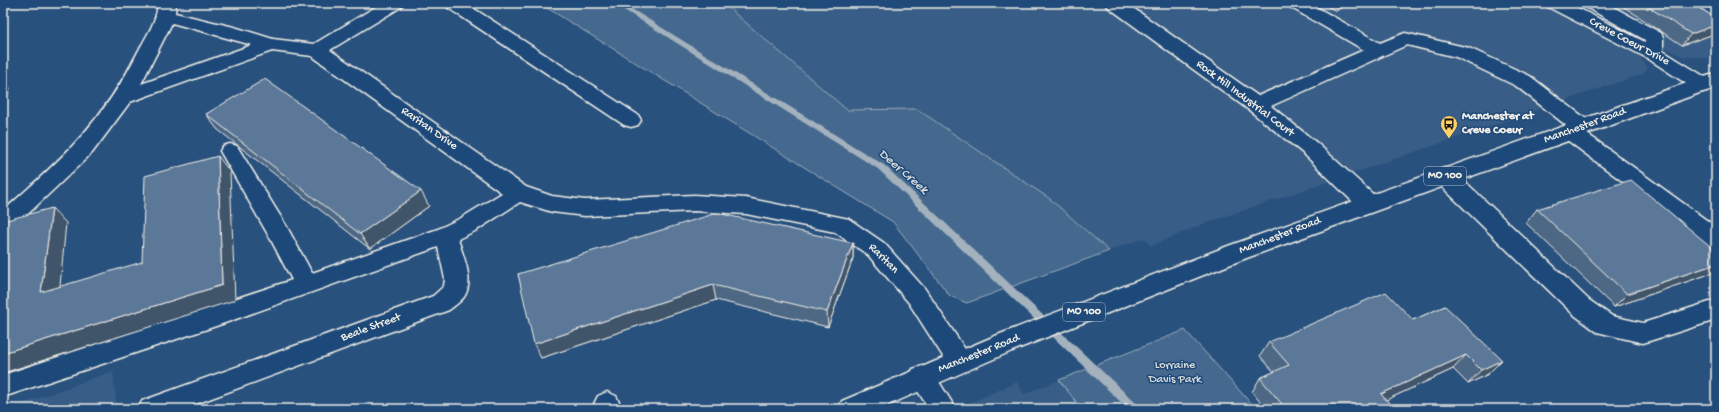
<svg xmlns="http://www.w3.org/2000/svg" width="1719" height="412" font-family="'Gochi Hand',sans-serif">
<rect width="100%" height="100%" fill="#28517e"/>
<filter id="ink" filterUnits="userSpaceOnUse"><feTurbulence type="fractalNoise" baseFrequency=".025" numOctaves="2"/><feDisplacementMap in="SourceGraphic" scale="8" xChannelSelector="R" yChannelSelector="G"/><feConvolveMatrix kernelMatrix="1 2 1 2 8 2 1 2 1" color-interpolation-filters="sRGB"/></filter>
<g filter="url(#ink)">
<path fill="#375d86" d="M723,3h815l99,51 8,9 3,6 -5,5 -442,151 -50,21 -7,-8 -35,13 -59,-52 -133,-90 -70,1z
M1572,3h144v52l-9,3 -26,-2z
M113,371l4,38h-109z
M1059,380l23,29h-126l61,-27 7,12z"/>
<path fill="#45688e" stroke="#9cacbb" d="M539,3h184l124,107 70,-1 133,90 59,52 -142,52 -17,-7 -57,-74z
M1185,330l71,79h-174l-23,-29z"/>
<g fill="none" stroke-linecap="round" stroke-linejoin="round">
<path fill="#a4b2be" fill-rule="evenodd" d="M613,3h9l262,162 255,241 1,3h-12l-250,-240z"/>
<g stroke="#f4f1e8" stroke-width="3">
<path id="minor" d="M158,3h18l-1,10 59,14 39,12 41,5 68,-41h22l-3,4 -71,43 196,137 26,9 33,4 109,-5 52,3 103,21 35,24 41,46 48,72 -4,8 -9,3 -9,-3 -42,-66 -41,-48 -33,-23 -89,-18 -52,-3 -109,5 -33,-4 -32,-10 -43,28 -19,9c5,17 17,42 6,58 -4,5 -10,9 -15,13l-267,99h-44l4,-8 291,-105 11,-10 1,-7 -7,-32 -216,77 -219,73v-22l289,-95 -22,-42 -50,-87 3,-5 7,-2 7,2 50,81 25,46 126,-44 23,-11 41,-25 -190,-137 -40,-5 -142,51 -38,51 -81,77 -8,3v-22c59,-52 100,-89 136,-161 8,-15 18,-29 19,-47zM172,23l80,22 -111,39z
M444,3h21l173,112 3,5 -3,5 -7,2 -7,-2 -177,-118z
M1105,3h21l132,93 106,-46 -74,-43 -3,-4h22l71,40 25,-10 64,15 61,28 60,46 3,5 -3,5 -4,1 130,94v21l-8,-3 -145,-108 -3,-5 3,-5 4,-1 -51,-40 -60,-29 -49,-12 -136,61 47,38 58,53 3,6 -3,6 -8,2 -8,-2 -56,-55 -55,-44 -141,-103z
M1545,3h23l77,39v-2l-59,-33 -3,-4h23l55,30 2,4v14l47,29 3,5 -3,5 -7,2 -7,-2 -49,-32 -99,-51z
M1695,3h21v14l-6,-2z
M1445,168l8,2 136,130 23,16 31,7 73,-23v20l-73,23 -46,-11 -24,-18 -136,-132 -3,-6 3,-6z
M922,366l9,3 25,40h-27l-20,-32 4,-8z
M607,392l9,4 6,13h-26l-2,-5 4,-8z"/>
</g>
<g stroke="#f4f1e8" stroke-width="3">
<path id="major" d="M1716,73v14l-472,172 -232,92 -133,58h-41l4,-8 153,-65 233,-90 389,-139z"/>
</g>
<use href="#minor" fill="#1f4a7a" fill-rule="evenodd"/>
<use href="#major" fill="#1f4a7a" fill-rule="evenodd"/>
</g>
<path fill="#4e6784" stroke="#f4f1e8" d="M1322,3h26l-12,8z
M1618,3h73l25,15v13l-2,3 -32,11z
M206,114l223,92 -59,43 -153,-120z
M1537,209l179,42v18l-4,4 -98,34 -88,-84z
M853,243v15l-25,69 -112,-27 -175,58 -23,-84z
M1445,306l43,68 -20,10 -15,-15 -67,31 8,9h-128l-14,-17 8,-14 14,-6 -14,-16 9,-14 144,-22z"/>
<path fill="#40546b" stroke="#f4f1e8" d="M1340,3h8l-12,8z
M1716,25v6l-2,3 -32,11 9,-11z
M3,80l7,8 -7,23z
M218,156l12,16 5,128 -232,73v-20l219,-68z
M421,191l8,15 -59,43 -10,-15z
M52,208l14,15 -8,84 -17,-15z
M853,243v15l-25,69 -1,-15z
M1716,264v5l-4,4 -98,34 13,-13z
M713,285l3,15 -175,58 -7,-14z
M1466,355l-13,14 -84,39 12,-14z
M1502,360l-14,14 -20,10 13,-14z"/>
<path fill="#5b7899" stroke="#f4f1e8" d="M1642,3h49l25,15v7l-25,9z
M265,79l156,112 -61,43 -154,-120z
M218,156l4,129 -219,68v-132l49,-13 -11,84 101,-30 3,-86z
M1631,180l85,71v13l-89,30 -90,-85z
M717,213l136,30 -26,69 -114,-27 -179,59 -16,-70z
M1386,292l27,28 32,-14 57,54 -21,10 -15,-15 -85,39 13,15h-108l-26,-31 29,-13 -20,-23z"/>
</g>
<defs>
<g id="bus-pin" transform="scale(0.9)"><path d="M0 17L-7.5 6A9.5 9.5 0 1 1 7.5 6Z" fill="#ffd166" stroke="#1f4a7a"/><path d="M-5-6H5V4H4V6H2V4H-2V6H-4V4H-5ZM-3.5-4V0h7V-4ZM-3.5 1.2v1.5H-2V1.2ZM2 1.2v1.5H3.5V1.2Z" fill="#111"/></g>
</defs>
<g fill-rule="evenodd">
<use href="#bus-pin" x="1449" y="124"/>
</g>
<g text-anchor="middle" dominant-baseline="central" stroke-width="3" stroke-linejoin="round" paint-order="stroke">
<g fill="#1f4a7a" stroke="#b4bfc7" stroke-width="1">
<rect x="1424" y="167" width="42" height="18" rx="3"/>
<rect x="1063" y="303" width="42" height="18" rx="3"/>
</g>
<g font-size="11" font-weight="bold" fill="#f4f1e8">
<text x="1445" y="176">MO 100</text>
<text x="1084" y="312">MO 100</text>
</g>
<g font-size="12" fill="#f4f1e8" stroke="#1f4a7a">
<text transform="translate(1629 42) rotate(28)">Creve Coeur Drive</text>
<text transform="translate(1245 99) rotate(37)">Rock Hill Industrial Court</text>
<text transform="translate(1585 126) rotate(-20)">Manchester Road</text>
<text transform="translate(429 129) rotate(35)">Raritan Drive</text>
<text transform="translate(1280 236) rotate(-21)">Manchester Road</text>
<text transform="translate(883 259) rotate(45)">Raritan</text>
<text transform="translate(371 328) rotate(-20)">Beale Street</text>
<text transform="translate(979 354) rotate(-22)">Manchester Road</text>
</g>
<g font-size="12" font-weight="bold" fill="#f4f1e8" stroke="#1f4a7a" text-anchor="start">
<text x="1462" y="117">Manchester at<tspan x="1462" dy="14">Creve Coeur</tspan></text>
</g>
<g font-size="12" fill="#dadcda" stroke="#1f4a7a">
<text x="1175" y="366">Lorraine<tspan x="1175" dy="14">Davis Park</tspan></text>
</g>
<g font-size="13" font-style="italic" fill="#d9dcda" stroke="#1f4a7a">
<text transform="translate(903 172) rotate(41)">Deer Creek</text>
</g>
</g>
<rect width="1719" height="412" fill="none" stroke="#1f4a7a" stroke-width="16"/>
<rect x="8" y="8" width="1703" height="396" fill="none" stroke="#f4f1e8" stroke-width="1.5" filter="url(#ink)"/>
</svg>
